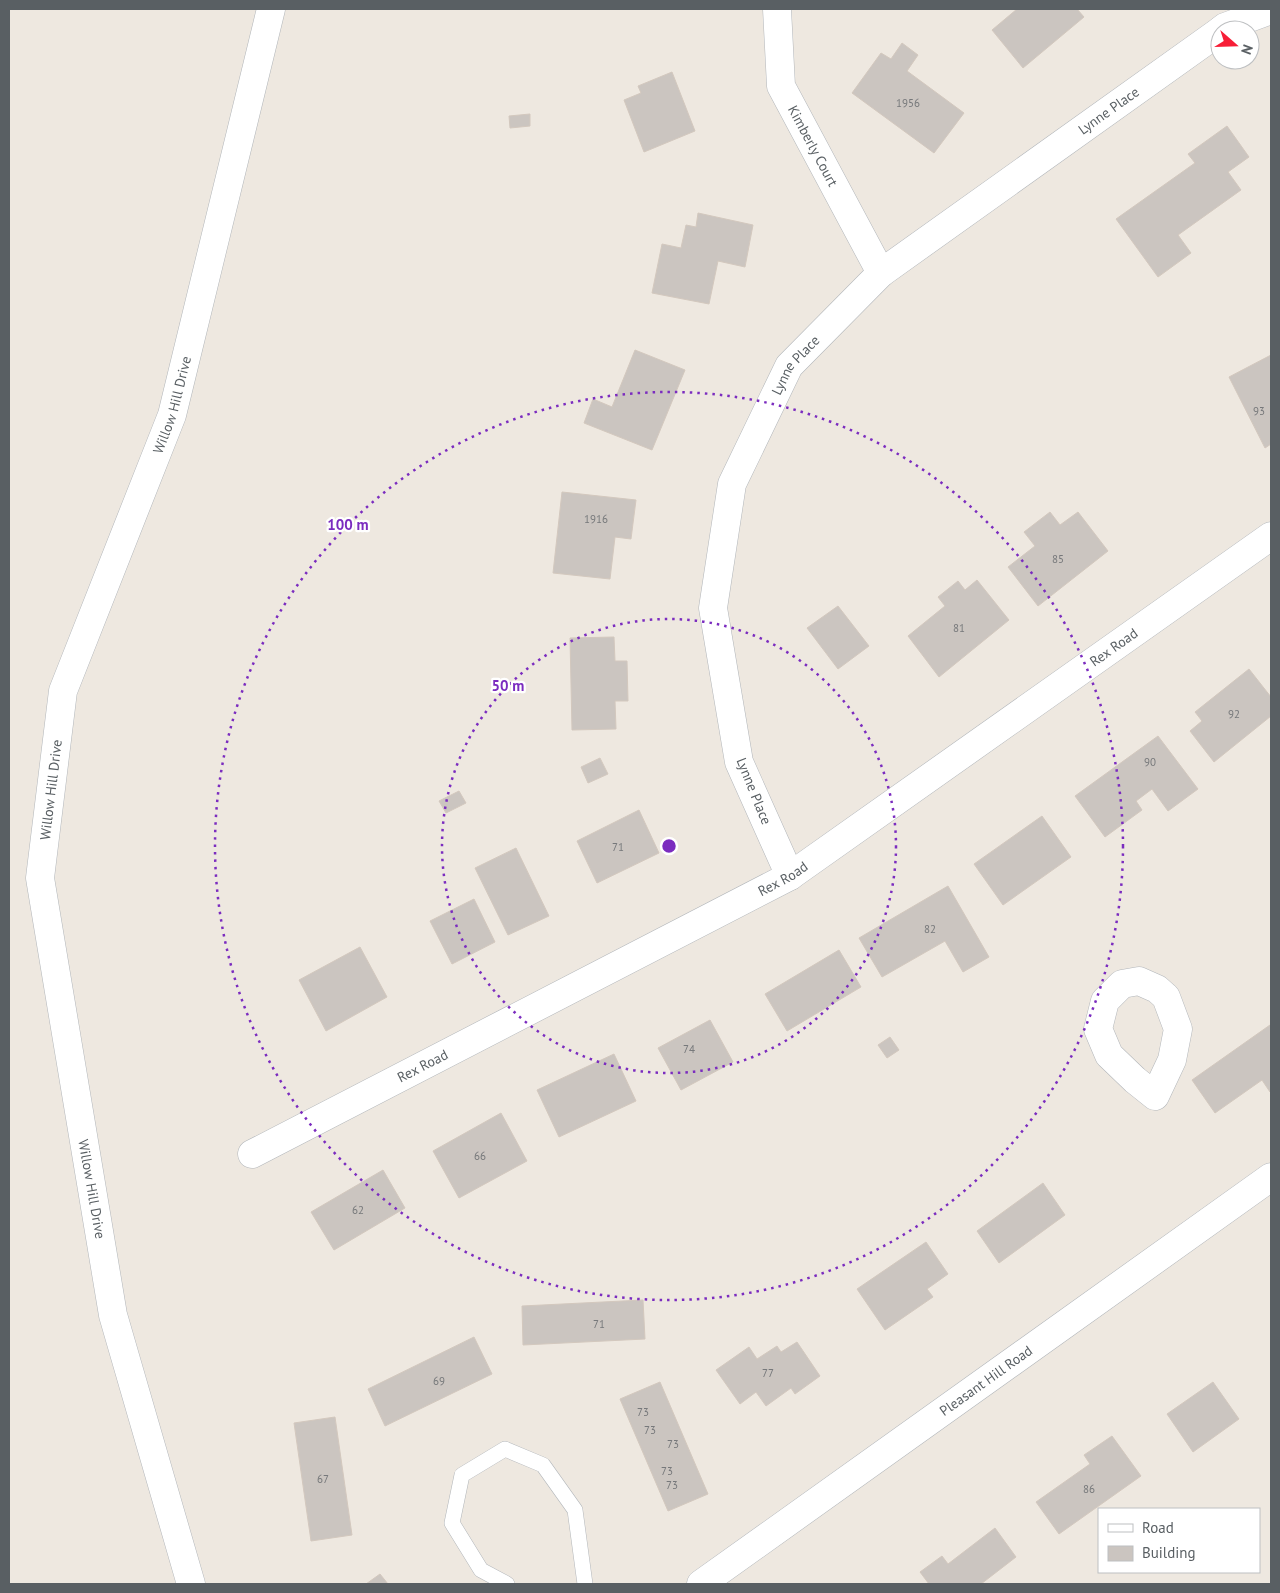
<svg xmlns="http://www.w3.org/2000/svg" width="1280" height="1593" font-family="'PT Sans',sans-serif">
<rect width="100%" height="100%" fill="#eee8e0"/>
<path fill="#cbc5c0" stroke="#d3c8be" d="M1017,9h60l7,8 -61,51 -31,-38z
M902,43l16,12 -11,16 57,42 -30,40 -82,-60 29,-40 10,6z
M672,72l23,59 -51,21 -20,-52 17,-7 -3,-7z
M530,114v12l-20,2 -1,-12z
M1227,126l22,31 -21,15 13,18 -63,45 13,18 -33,24 -42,-58 79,-56 -7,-9z
M698,213l55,12 -8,42 -27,-6 -9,43 -57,-11 10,-49 19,4 5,-23 10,2z
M635,350l50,20 -33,80 -68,-27 9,-24 19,8z
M1271,355v89l-6,4 -36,-71z
M562,492l74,8 -5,39 -16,-2 -5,42 -57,-6z
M1050,512l10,13 18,-13 30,39 -70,55 -30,-39 27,-21 -11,-14z
M977,580l32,40 -70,57 -31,-41 37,-30 -7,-9 20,-16 7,9z
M838,606l31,40 -31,23 -31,-41z
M614,637l1,24h12l1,40h-13l1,28 -44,1 -2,-92z
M1249,669l22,28v19l-57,46 -24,-31 12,-10 -7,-9z
M1158,736l40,53 -30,22 -16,-22 -16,12 6,9 -37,27 -30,-41z
M600,758l8,16 -20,9 -7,-16z
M459,791l7,12 -20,10 -7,-12z
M639,810l20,43 -62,30 -20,-42z
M1042,816l29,41 -68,48 -29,-41z
M516,848l33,68 -41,19 -33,-67z
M948,886l41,71 -26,15 -18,-31 -63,36 -23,-39z
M474,899l21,43 -43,22 -22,-43z
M360,947l27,50 -61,34 -27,-51z
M839,950l22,37 -74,44 -22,-37z
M710,1020l23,42 -52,28 -23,-42z
M1270,1025l1,2v64l-1,1 -8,-12 -47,33 -23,-33z
M890,1037l9,13 -12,8 -9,-13z
M614,1054l22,47 -77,36 -22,-47z
M501,1113l26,48 -68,37 -26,-47z
M383,1170l22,38 -71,42 -23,-38z
M1043,1183l22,32 -66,48 -22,-32z
M926,1242l22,32 -21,15 6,8 -48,33 -28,-41z
M643,1300l2,39 -122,6 -1,-39z
M474,1337l18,37 -107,52 -17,-37z
M797,1342l23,34 -25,18 -4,-6 -25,18 -10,-14 -16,12 -24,-34 33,-23 8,12 20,-13 4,6z
M660,1382l48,112 -40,17 -48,-112z
M1213,1382l26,37 -46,33 -26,-38z
M335,1417l17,118 -41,6 -17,-118z
M1112,1436l29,40 -82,58 -23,-32 54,-38 -6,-9z
M995,1528l21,29 -35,27h-52l-9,-12 22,-16 6,8z
M380,1574l8,10h-22z"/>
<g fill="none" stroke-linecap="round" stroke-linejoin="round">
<g stroke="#b2b6ba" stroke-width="16">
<path id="service" d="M507,1584l-26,-14 -29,-47 10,-48 43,-26 38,16 32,45 10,74"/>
</g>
<g stroke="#b2b6ba" stroke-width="29">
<g id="minor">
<path id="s1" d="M777,9l4,77 100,187"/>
<path d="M1221,30l4,-3 46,-17"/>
<path id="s2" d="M790,876l-51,-114 -26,-154 19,-124 57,-118 92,-93 339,-242"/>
<path d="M1139,981l18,8 9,8 12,32 -6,31 -17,36 -20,-16 -26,-25 -11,-26 7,-28 17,-17z"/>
<path id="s3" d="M252,1154l538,-278 481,-340"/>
<path id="s4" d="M191,1584l-78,-269 -73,-437 23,-187 109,-276 99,-406"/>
</g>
</g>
<g stroke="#b2b6ba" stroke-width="29">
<g id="tertiary">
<path id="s5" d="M701,1584l570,-407"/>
</g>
</g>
<use href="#service" stroke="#fff" stroke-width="15"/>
<use href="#minor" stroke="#fff" stroke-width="28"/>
<use href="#tertiary" stroke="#fff" stroke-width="28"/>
</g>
<g fill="none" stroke="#7b2cbf" stroke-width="2.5" stroke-dasharray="2.5 5">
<circle cx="669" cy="846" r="227"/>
<circle cx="669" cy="846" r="454"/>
</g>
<g text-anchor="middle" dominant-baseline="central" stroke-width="4.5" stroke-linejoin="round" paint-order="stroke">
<g font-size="11" fill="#76787a">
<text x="908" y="103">1956</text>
<text x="1259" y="411">93</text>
<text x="596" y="519">1916</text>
<text x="1058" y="559">85</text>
<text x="959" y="628">81</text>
<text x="1234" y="714">92</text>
<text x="1150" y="762">90</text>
<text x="618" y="847">71</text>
<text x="930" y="929">82</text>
<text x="689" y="1049">74</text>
<text x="480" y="1156">66</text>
<text x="358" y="1210">62</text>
<text x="599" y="1324">71</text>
<text x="768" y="1373">77</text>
<text x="439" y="1381">69</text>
<text x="643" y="1412">73</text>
<text x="650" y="1430">73</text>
<text x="673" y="1444">73</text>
<text x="667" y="1471">73</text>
<text x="323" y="1479">67</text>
<text x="672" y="1485">73</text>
<text x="1089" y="1489">86</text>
</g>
<g font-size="14" fill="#595f63" stroke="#fff">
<text stroke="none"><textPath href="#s2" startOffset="948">Lynne Place</textPath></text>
<text stroke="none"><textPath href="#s1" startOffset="145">Kimberly Court</textPath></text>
<text stroke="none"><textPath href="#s2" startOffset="542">Lynne Place</textPath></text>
<text stroke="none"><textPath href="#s4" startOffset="1218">Willow Hill Drive</textPath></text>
<text stroke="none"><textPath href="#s3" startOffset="1002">Rex Road</textPath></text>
<text stroke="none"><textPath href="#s4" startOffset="812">Willow Hill Drive</textPath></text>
<text transform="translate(754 791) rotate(68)">Lynne Place</text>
<text stroke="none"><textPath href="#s3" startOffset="598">Rex Road</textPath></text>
<text stroke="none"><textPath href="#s3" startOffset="192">Rex Road</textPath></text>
<text transform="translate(92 1189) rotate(80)">Willow Hill Drive</text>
<text stroke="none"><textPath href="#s5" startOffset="350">Pleasant Hill Road</textPath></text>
</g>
</g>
<circle cx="669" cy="846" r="8" fill="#7b2cbf" stroke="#fff" stroke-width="2.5"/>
<g font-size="15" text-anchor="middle" font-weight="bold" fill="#7b2cbf" stroke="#fff" stroke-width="4.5" stroke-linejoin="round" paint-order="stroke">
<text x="348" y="530">100 m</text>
<text x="508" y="691">50 m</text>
</g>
<rect width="1280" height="1593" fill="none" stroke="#595f63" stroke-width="20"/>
<rect x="1098" y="1508" width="162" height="65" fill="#ffffff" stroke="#bdbfc1"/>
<rect x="1108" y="1524" width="25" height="8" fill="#ffffff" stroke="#bdbfc1"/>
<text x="1142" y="1533" font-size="15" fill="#595f63">Road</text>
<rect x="1108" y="1546" width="25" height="15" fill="#cbc5c0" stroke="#bdbfc1"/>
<text x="1142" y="1558" font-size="15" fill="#595f63">Building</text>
<g transform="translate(1235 45) rotate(110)"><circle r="24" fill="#ffffff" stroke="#bdbfc1"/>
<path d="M0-4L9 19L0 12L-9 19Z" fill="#f71e37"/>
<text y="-8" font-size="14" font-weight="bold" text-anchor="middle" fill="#595f63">N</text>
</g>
</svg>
